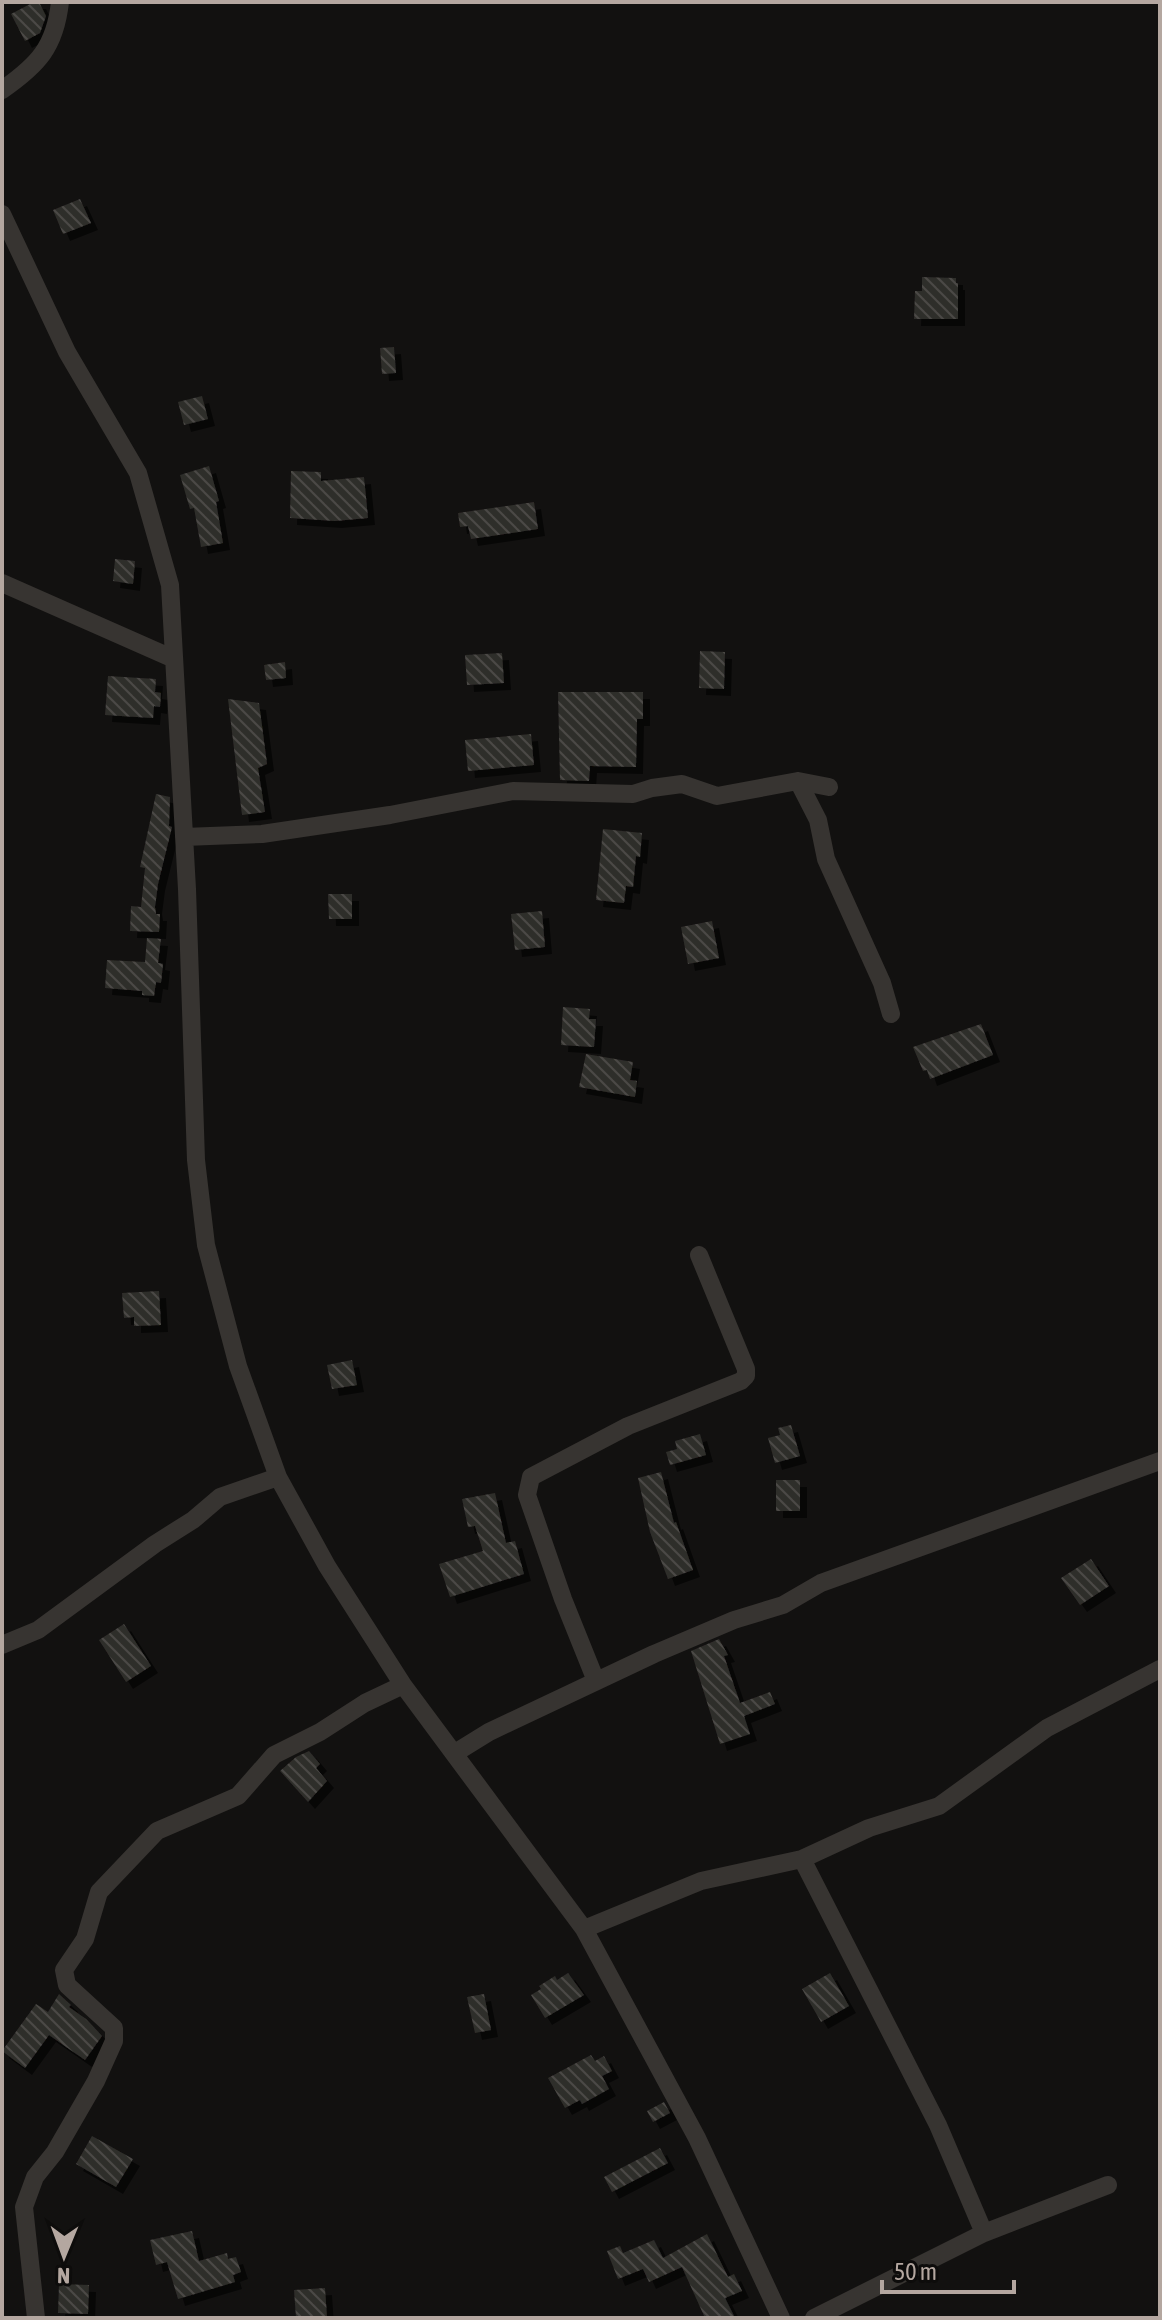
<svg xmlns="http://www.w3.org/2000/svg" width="1162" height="2320" font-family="'Asap Condensed',sans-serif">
<defs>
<pattern id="building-back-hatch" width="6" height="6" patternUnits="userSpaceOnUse" patternTransform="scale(2)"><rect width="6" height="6" fill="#2f2d2a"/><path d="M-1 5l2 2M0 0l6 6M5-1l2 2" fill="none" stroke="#4b4946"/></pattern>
<filter id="shadow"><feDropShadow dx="7" dy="7" stdDeviation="0" flood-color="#0009"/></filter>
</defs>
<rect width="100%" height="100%" fill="#121110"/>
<path fill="url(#building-back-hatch)" filter="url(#shadow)" d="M34,2h5l7,14 -6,17 -15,8 -14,-27z
M80,199l11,24 -28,11 -10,-24z
M922,277l34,1v5h2v36h-44l1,-28h7z
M394,347l2,26 -14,1 -2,-26z
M202,396l6,23 -24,6 -6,-23z
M209,466l10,35 -3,1 7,41 -22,4 -7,-39 -4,1 -10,-34z
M291,471l30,1v9l43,-4 4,41 -33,3 -45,-3z
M534,502l4,27 -67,10 -3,-13 -8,1 -2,-14z
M115,559l20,2 -2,23 -20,-3z
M700,651l25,1 -1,37 -25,-1z
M502,653l2,30 -37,2 -2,-30z
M285,662l1,16 -20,2 -2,-15z
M108,676l48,3 -1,13 6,1 -1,14 -6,-1 -1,12 -48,-3z
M558,692h85v27h-6l-1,48 -46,-1 -1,15 -29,-1z
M228,699l31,4 8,61 -9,4 7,44 -23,3z
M531,734l3,31 -66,6 -3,-31z
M156,794l14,3 -1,29 3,1 -14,57 -3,23 1,7h4l-1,18 -29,-1 1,-25 10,1 4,-39 -5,-1z
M603,829l39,4 -2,24 -4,-1 -3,31 -7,-1 -2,17 -28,-3z
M328,894h24v25h-23z
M542,911l3,36 -30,3 -4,-36z
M712,921l7,37 -31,6 -7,-37z
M147,938l14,1 -3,24 5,1 -2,19 -5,-1 -2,14 -12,-1v-4l-37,-3 2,-28 38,2z
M563,1007l27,2 -1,10h7l-2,28 -33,-2z
M981,1024l12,31 -63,24 -3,-9 -4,1 -10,-24z
M586,1054l47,8 -3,18 7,1 -2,16 -56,-10z
M159,1291l2,34 -27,1v-9l-10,1 -2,-25z
M352,1360l5,25 -25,4 -5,-24z
M791,1425l9,31 -25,7 -7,-25 12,-3 -2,-7z
M700,1434l6,21 -36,10 -4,-13 11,-3 -2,-8z
M661,1472l13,51 2,-1 17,48 -25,9 -18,-47 -12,-54z
M776,1480h24v31h-24z
M495,1493l11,50 9,-2 9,33 -74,23 -11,-33 44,-13 -8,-25 -7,1 -6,-28z
M1091,1559l18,27 -29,19 -19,-27z
M124,1624l27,42 -25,16 -27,-42z
M719,1639l9,16 -4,1 16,47 30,-11 5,12 -31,12 6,18 -30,10 -29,-93z
M309,1751l11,13 -4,4 11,13 -19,21 -28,-31 16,-14z
M568,1973l16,22 -39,23 -14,-23 10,-6 -2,-3 16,-10 2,4z
M830,1973l19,33 -28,16 -19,-33z
M59,1994l12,11 -2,2 17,12 16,17 -17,24 -36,-25 -24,33 -23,-17 34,-47 12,8z
M484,1994l7,36 -16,3 -8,-36z
M591,2055l4,6 9,-5 8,15 -10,5 7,13 -27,15 -2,-4 -15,8 -17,-30z
M664,2102l6,11 -17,9 -6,-11z
M92,2136l41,23 -17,28 -40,-23z
M660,2148l8,15 -56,29 -8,-15z
M192,2231l7,30 28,-8 1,6 8,-2 5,15 -8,3 2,7 -57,17 -11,-37 -11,3 -6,-25z
M707,2234l21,43 6,-3 8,17 -17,7 10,20h-30l-23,-51 -33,15 -6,-13 -25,10 -11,-28 13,-5 3,7 31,-13 9,18z
M59,2284l30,1 -1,29 -30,-1z
M325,2288l2,30h-31l-2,-28z"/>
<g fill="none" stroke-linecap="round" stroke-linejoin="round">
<path stroke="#373431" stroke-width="18" d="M2,90c36,-25 53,-43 58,-88
M2,214l65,138 71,121 32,112 17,304 9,271 10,85 32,121 40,111 49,89 76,119 181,244 113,209 84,180
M2,583l172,76
M798,781l20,39 8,39 56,124 9,31
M184,837l78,-3 128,-19 123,-24 120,3 19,-6 30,-4 35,12 81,-15 31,6
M2,1645l36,-15 117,-86 38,-24 27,-23 58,-20
M596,1681l-33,-82 -36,-104 4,-18 97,-51 113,-45 5,-5v-7l-47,-114
M455,1753l34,-21 165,-78 80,-34 49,-15 38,-22 339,-122
M802,1859l67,-31 70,-22 108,-78 113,-59
M584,1929l117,-48 101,-22 136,266 46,108
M36,2318l-12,-111 11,-30 20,-25 41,-71 18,-40v-13l-47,-43 -3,-15 21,-31 14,-47 58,-61 81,-35 36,-41 46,-23 45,-29 38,-18
M814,2318l170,-85 124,-48"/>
</g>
<rect width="1162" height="2320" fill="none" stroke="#b4a7a0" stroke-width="8"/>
<g transform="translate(64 2256) rotate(181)" stroke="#0d0c0b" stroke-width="6" paint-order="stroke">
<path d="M0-6L14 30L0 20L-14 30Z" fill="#b4a7a0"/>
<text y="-12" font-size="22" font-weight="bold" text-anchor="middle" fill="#b4a7a0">N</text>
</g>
<path d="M882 2280v12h132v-12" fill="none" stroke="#b4a7a0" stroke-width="4"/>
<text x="894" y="2280" font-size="24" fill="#b4a7a0" stroke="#0d0c0b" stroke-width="6" paint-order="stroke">50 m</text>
</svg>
